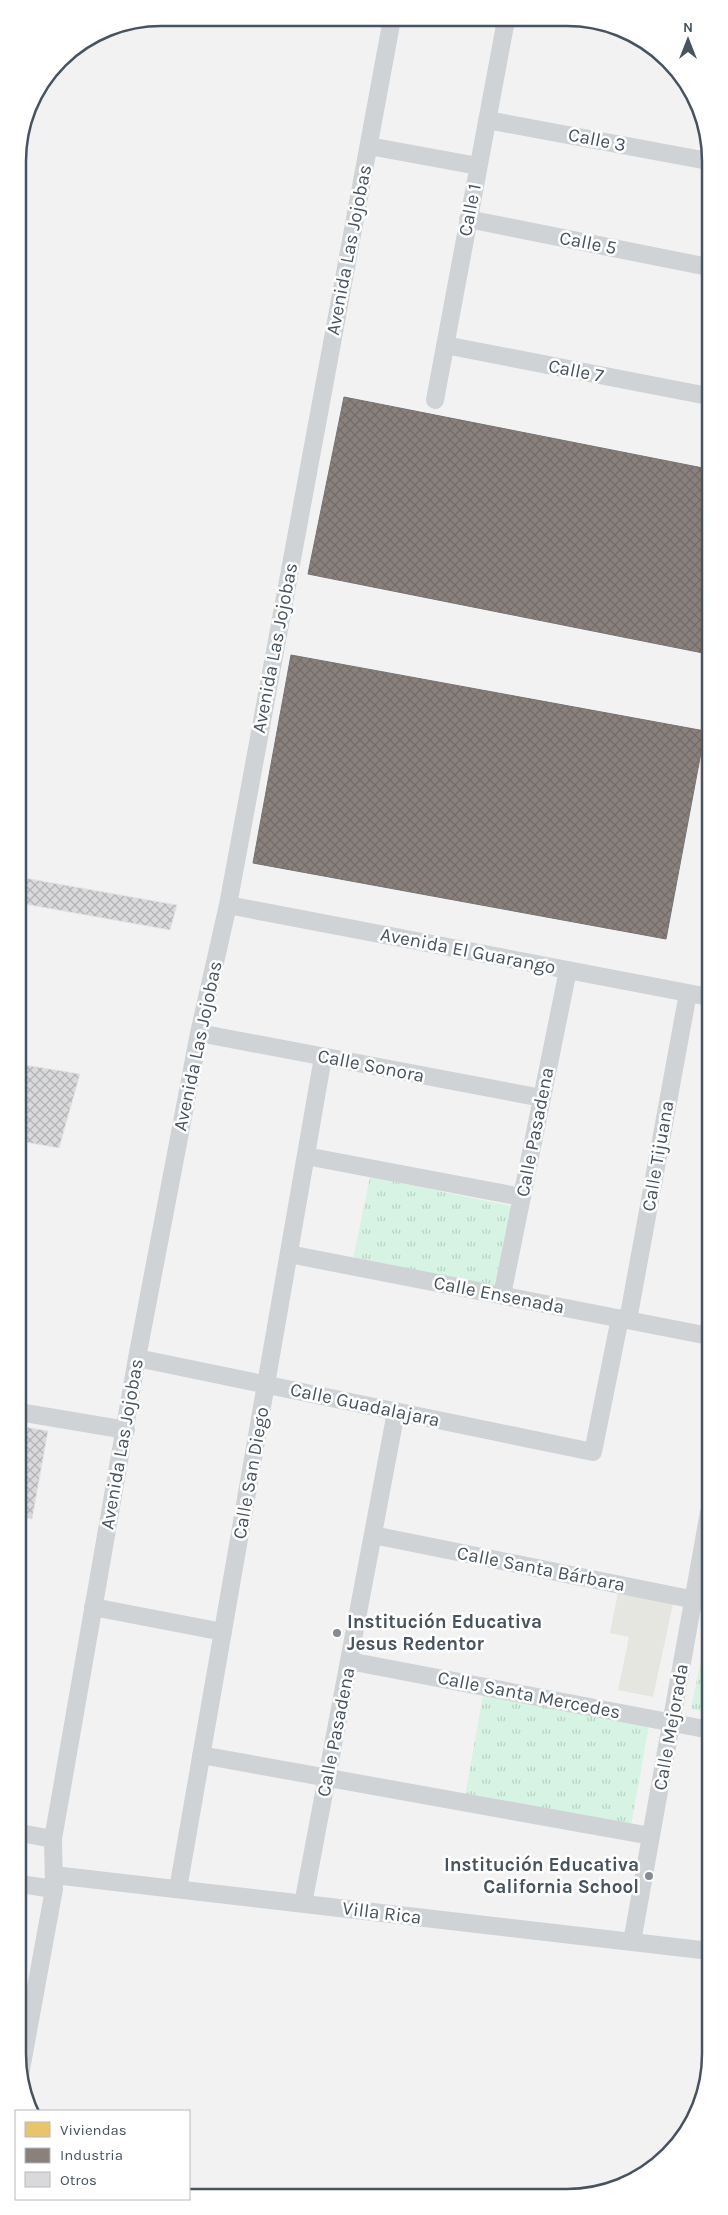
<svg xmlns="http://www.w3.org/2000/svg" width="728" height="2215" font-family="Karla,sans-serif">
<defs>
<pattern id="park-tufts" width="24" height="20" patternUnits="userSpaceOnUse" patternTransform="scale(1.25)"><rect width="24" height="20" fill="#d6f3e3"/><path d="M3 7l-1-3M5 7V3M7 7l1-3M15 17l-1-3M17 17v-4M19 17l1-3" fill="none" stroke="#b9d2c5"/></pattern>
<pattern id="homes-cross-hatch" width="8" height="8" patternUnits="userSpaceOnUse" patternTransform="scale(1.25)"><rect width="8" height="8" fill="#e9c46a"/><path d="M0 0l8 8M0 8l8-8" fill="none" stroke="#bfa25b"/></pattern>
<pattern id="industry-cross-hatch" width="8" height="8" patternUnits="userSpaceOnUse" patternTransform="scale(1.25)"><rect width="8" height="8" fill="#8a817c"/><path d="M0 0l8 8M0 8l8-8" fill="none" stroke="#736c69"/></pattern>
<pattern id="building-cross-hatch" width="8" height="8" patternUnits="userSpaceOnUse" patternTransform="scale(1.25)"><rect width="8" height="8" fill="#d9d9db"/><path d="M0 0l8 8M0 8l8-8" fill="none" stroke="#b2b3b5"/></pattern>
</defs>
<rect width="100%" height="100%" fill="#f3f2f2"/>
<path fill="#e6e6e1" d="M618,1592l55,12 -20,93 -35,-7 11,-53 -19,-4z"/>
<path fill="url(#park-tufts)" d="M370,1177l141,29 -17,81 -141,-28z
M710,1615v98l-19,-4z
M483,1695l166,30 -18,101 -166,-30z"/>
<path fill="url(#homes-cross-hatch)" stroke="#b9a267" d="M35,94l-4,32 -6,-1 7,-27z"/>
<path fill="url(#industry-cross-hatch)" stroke="#767374" d="M344,397l364,72v185l-400,-80z
M291,655l414,76 -39,208 -413,-76z"/>
<path fill="url(#building-cross-hatch)" stroke="#e4e4e5" d="M19,877l158,28 -7,25 -151,-27z
M19,1064l61,10 -21,74 -40,-7z
M19,1426l29,5 -16,88 -12,-3z"/>
<g fill="none" stroke-linecap="round" stroke-linejoin="round">
<path stroke="#d0d3d6" stroke-width="18" d="M487,120l221,41
M369,146l109,20
M468,219l240,48
M445,345l263,51
M435,400l71,-380
M228,905l481,92
M199,1033l343,65
M306,1156l216,41
M289,1254l420,82
M502,1295l66,-325
M628,1320l60,-327
M137,1358l456,94 27,-134
M19,1412l107,18
M373,1535l337,68
M93,1607l130,25
M349,1661l361,69
M201,1755l450,81
M20,1833l33,6
M54,1875l656,76
M20,1884l34,5
M178,1889l145,-832
M303,1904l93,-492
M632,1942l77,-430
M20,2075l34,-186 -1,-50 84,-481 62,-325 29,-128 164,-886"/>
</g>
<g fill="#848b93" stroke="#fff" stroke-width="2">
<circle cx="337" cy="1633" r="5"/>
<circle cx="649" cy="1876" r="5"/>
</g>
<g text-anchor="middle" dominant-baseline="central" stroke-width="5" stroke-linejoin="round" paint-order="stroke">
<g font-size="19" fill="#485360" stroke="#fff">
<text transform="translate(597 140) rotate(11)">Calle 3</text>
<text transform="translate(470 210) rotate(-79)">Calle 1</text>
<text transform="translate(588 243) rotate(11)">Calle 5</text>
<text transform="translate(349 250) rotate(-79)">Avenida Las Jojobas</text>
<text transform="translate(576 371) rotate(11)">Calle 7</text>
<text transform="translate(275 648) rotate(-79)">Avenida Las Jojobas</text>
<text transform="translate(468 951) rotate(11)">Avenida El Guarango</text>
<text transform="translate(198 1046) rotate(-78)">Avenida Las Jojobas</text>
<text transform="translate(371 1066) rotate(11)">Calle Sonora</text>
<text transform="translate(535 1132) rotate(-79)">Calle Pasadena</text>
<text transform="translate(658 1156) rotate(-80)">Calle Tijuana</text>
<text transform="translate(499 1295) rotate(11)">Calle Ensenada</text>
<text transform="translate(365 1405) rotate(12)">Calle Guadalajara</text>
<text transform="translate(122 1444) rotate(-80)">Avenida Las Jojobas</text>
<text transform="translate(251 1473) rotate(-80)">Calle San Diego</text>
<text transform="translate(541 1569) rotate(11)">Calle Santa Bárbara</text>
<text transform="translate(529 1695) rotate(11)">Calle Santa Mercedes</text>
<text transform="translate(671 1727) rotate(-80)">Calle Mejorada</text>
<text transform="translate(336 1732) rotate(-79)">Calle Pasadena</text>
<text transform="translate(382 1913) rotate(7)">Villa Rica</text>
</g>
<g font-size="19" font-weight="bold" fill="#485360" stroke="#fff" text-anchor="start">
<text x="347" y="1622">Institución Educativa<tspan x="347" dy="22">Jesus Redentor</tspan></text>
<text x="639" y="1865" text-anchor="end">Institución Educativa<tspan x="639" dy="22">California School</tspan></text>
</g>
</g>
<path d="M0 0H728V2215H0ZM161 26H567A135 135 0 0 1 702 161V2054A135 135 0 0 1 567 2189H161A135 135 0 0 1 26 2054V161A135 135 0 0 1 161 26Z" fill="#fff" fill-rule="evenodd"/>
<path fill="none" stroke="#485360" stroke-width="2.5" d="M161 26H567A135 135 0 0 1 702 161V2054A135 135 0 0 1 567 2189H161A135 135 0 0 1 26 2054V161A135 135 0 0 1 161 26Z"/>
<rect x="15" y="2110" width="175" height="90" fill="#ffffff" stroke="#b6babf"/>
<rect x="25" y="2122" width="25" height="15" fill="#e9c46a" stroke="#b6babf"/>
<text x="60" y="2135" font-size="15" fill="#485360">Viviendas</text>
<rect x="25" y="2148" width="25" height="15" fill="#8a817c" stroke="#b6babf"/>
<text x="60" y="2160" font-size="15" fill="#485360">Industria</text>
<rect x="25" y="2172" width="25" height="15" fill="#d9d9db" stroke="#b6babf"/>
<text x="60" y="2185" font-size="15" fill="#485360">Otros</text>
<g transform="translate(688 40)" stroke="#ffffff" stroke-width="4" paint-order="stroke">
<path d="M0-4L9 19L0 12L-9 19Z" fill="#485360"/>
<text y="-8" font-size="14" font-weight="bold" text-anchor="middle" fill="#485360">N</text>
</g>
</svg>
